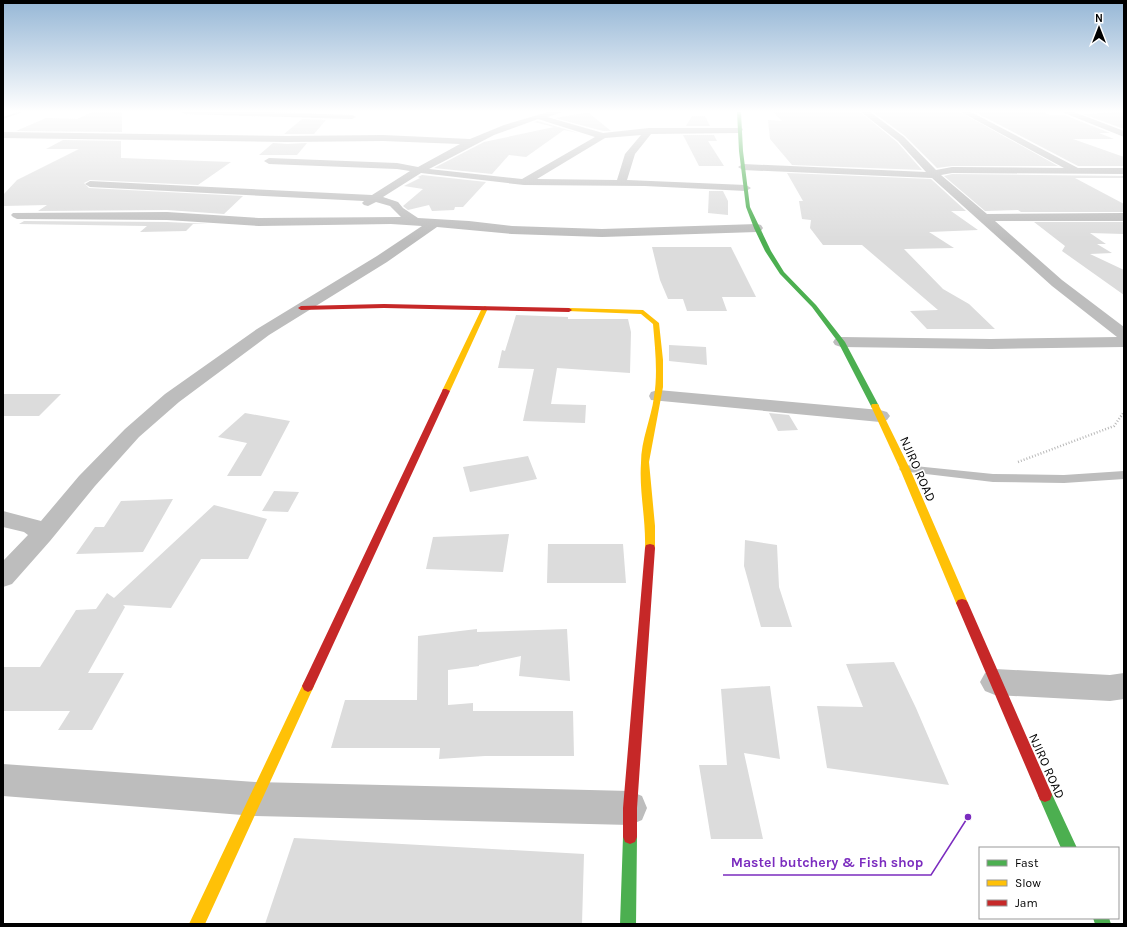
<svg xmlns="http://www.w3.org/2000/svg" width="1127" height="927" font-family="Karla,sans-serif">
<rect width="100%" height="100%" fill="#fff"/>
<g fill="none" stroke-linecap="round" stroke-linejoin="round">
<path fill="#bbb" fill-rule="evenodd" d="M19,112h4l-20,7v-2z"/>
</g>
<path fill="#dcdcdc" d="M93,112h29v20l-106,-1 30,-13 31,1z
M773,112h87l37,30 25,28 -130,-5 -22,-26 -2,-19 14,1z
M873,112h87l98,54h-106l-15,2 -32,-32z
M975,112h68l7,3h14l46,18h-11l15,6h-41l51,18v9h-46z
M1119,112h5v17l-41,-15z
M584,113h5l22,18h-8l-48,-13z
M692,116h13l5,10h-24z
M302,119l24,1 -12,14h-30z
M538,121l40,12 -14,-3 -38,27 -17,-2 -17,19 -58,-6 50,-26 70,-15 -20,-5z
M683,135h31l3,6h-9l16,25h-25z
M63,140l58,1v17l110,4 -33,23 -108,-5 -6,3 5,5 154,8 -19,18 -57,-4 -129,1 9,-6 -44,1v-11l14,-15 62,-31h-33z
M273,143l14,1 20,-1 -10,12h-38z
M787,173l144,6 35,32h-15l27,19 -49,2 25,16 -50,1 39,40 26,15 26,25h-68l-17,-18 28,-1 -76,-65h-39l-13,-17 1,-8 -9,-1 -3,-18h4z
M952,174l172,2v2h-49l49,26v8h-103l-3,-2 -33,1 -41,-35z
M422,175l64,7 -23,25h-8l-1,3 -22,1 -3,-6 -21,5 -5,-4 20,-17 -19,-3 16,-8 -2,-1z
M709,191h14l5,10v14l-20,-2z
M24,221l143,1 41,2h-15l-7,7 -46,1 7,-6 -128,-2z
M1034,222h90v12l-34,-1 16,11h-9l15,9 -22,1 34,16v25l-62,-44 3,-5z
M652,247h79l25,50h-34l5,14h-40l-4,-12h-15l-8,-19z
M516,315l52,2v2h60l3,13 -1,41 -73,-5 -6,36 35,1 -1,18 -62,-2 11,-52 -36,-1 4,-18 3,1z
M669,345l37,2 1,18 -38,-4z
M3,394h58l-22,22h-36z
M245,413l45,8 -29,55h-34l20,-33 -29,-6z
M769,413l20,2 9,15 -20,1z
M528,456l9,23 -67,13 -7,-25z
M274,491l25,1 -11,20 -26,-1z
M173,499l-30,53 -67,2 19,-27h9l17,-26z
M214,505l53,14 -19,40h-47l-30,49 -48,-3 2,2 -37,66h36l-32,57h-34l12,-19h-67v-44h37l36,-57 20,-1 11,-16 7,5z
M509,534l-6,38 -77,-3 7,-32z
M745,540l32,5 2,42 13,40h-31l-17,-61z
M548,544h75l3,39h-79z
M477,629v3l90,-3 3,52 -51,-5 2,-20 -42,9v1l-31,4v35l25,-2v8h100l1,45h-89l-46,3 1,-11h-109l14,-48h72l1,-64z
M894,662l22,46 33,77 -122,-17 -10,-62 46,1 -17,-43z
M770,686l10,73 -36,-6 19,86h-52l-12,-74h28l-6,-76z
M294,838l290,16 -2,70h-317z"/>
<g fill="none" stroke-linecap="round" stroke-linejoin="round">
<path stroke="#b8b8b8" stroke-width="2.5" stroke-dasharray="1 2" stroke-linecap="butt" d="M1018,462l96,-36 10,-14"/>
<path fill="#bdbdbd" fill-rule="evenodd" d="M905,465l88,9 71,1 60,-4v8l-60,4 -71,-1 -92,-11 -2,-2 2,-2z"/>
<path fill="#bdbdbd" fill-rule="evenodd" d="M181,112h89l82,3 4,2 -4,2 -167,-5z
M548,112h15l-16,5 56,16 46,-5h93l1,2 -4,3 -88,1 -16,20 -8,26 119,5 5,3 -5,3 -101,-5 -121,-1 -103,-12 -38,24 15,5 5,6 15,10 51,3 43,5 90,3 155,-5 4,1 2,3 -2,3 -4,1 -155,5 -90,-3 -75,-7 -50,35 -118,73 -90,67 -40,35 -44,49 -45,55 -38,43 -9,3v-26l25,-26 -4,-3 -21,-5v-16l38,10 38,-45 46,-47 40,-35 92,-65 120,-73 45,-30 -31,-2 -132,2 -92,-6 -150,-1 -4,-2 -2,-2 2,-2 154,-1 92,6 142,-1 -11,-11 -14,-4 -8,4 -4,-1 -2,-2 2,-2 -274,-14 -5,-3 5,-3 282,14 38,-24 -13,-2 -128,-5 -5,-3 5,-3 128,5 21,4 42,-23 -77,-3 -96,1 -284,-4v-6l284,4 96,-1 87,4 34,-14zM538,119l57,18 -73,42 -93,-10 65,-34zM641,135l-16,19 -8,26 -80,-1 68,-41z
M861,112h9l34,25 32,33 16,-3 112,1 -103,-56h10l107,56h46v6l-172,-1 -11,2 46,39 137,-1v8h-129l67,59 62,47v20l-133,2 -150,-2 -6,-2 -2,-3 2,-3 6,-2 150,2 126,-2 -65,-51 -120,-108 -189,-8 -5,-3 5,-3 183,8 -28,-31z
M1062,112h12l50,19v6z
M658,390l222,20 7,2 3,4 -3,4 -7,2 -229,-22 -2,-4 2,-4z
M995,669l115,6 14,-2v26l-14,2 -115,-6 -10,-4 -5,-9 5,-9z
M3,764l252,18 375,9 12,5 5,12 -5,12 -12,5 -375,-9 -252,-20z"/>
<path fill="#4caf50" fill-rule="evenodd" d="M737,112h4l2,39 7,56 10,21 11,23 13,21 32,33 29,37 34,64 -1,2h-6l-1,-2 -33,-64 -26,-35 -32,-33 -15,-23 -11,-23 -8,-21 -7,-56z
M1045,788l5,2 27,58h-16l-23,-53 2,-5z
M630,830l5,2 2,5 -1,87h-16l3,-87 2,-5z
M1093,918h16l2,6h-16z"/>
<path fill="#ffc107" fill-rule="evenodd" d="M485,306l3,2 -38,83 -4,2h-3l-1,-2 40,-83z
M569,308l74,2 16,13 4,37v27l-14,75 6,64v22l-1,3h-8l-1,-3c1,-29 -6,-57 -4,-85 0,-23 10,-44 13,-66 4,-24 1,-49 -1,-73l-12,-10 -74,-3v-2z
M872,404h6l1,2 31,63 58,134 -2,3 -4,1 -4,-1 -2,-3 -56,-134 -29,-63z
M308,680l4,2 2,4 -109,238h-16l115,-242z"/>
<path fill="#c62828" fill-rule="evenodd" d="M384,304l185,4 3,2 -3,2 -185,-4 -83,2 -3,-2 3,-2z
M443,389h3l4,2 -136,295 -2,4 -4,2 -4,-2 -2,-4z
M650,544l4,1 1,3 -18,260v29l-2,5 -5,2 -5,-2 -2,-5v-29l22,-260 1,-3z
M962,599l4,1 2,3 82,187 2,5 -2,5 -5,2 -5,-2 -84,-197 2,-3z"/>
</g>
<linearGradient id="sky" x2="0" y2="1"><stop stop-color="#96b7d6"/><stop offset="0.46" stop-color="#fff"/><stop offset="1" stop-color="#fff" stop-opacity="0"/></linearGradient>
<rect width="1127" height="242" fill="url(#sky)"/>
<g text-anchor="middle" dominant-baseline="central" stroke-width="3" stroke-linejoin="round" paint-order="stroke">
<g font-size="13" fill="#000" stroke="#fff">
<text transform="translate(918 469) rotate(66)">NJIRO ROAD</text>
<text transform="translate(1047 766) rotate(66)">NJIRO ROAD</text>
</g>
</g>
<path fill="none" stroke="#7b2cbf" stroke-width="1.5" d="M968 817L931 875H723"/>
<circle fill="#7b2cbf" stroke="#fff" stroke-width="1.5" cx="968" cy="817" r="4"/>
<g font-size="14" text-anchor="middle" font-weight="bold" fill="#7b2cbf" stroke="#fff" stroke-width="3" stroke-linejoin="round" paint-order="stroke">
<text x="827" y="867">Mastel butchery &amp; Fish shop</text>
</g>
<rect width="1127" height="927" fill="none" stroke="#000000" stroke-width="8"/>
<rect x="979" y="847" width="140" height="72" fill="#ffffff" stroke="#999999"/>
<rect x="987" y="860" width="20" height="6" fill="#4caf50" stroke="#999999"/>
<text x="1015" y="867" font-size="12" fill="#000000">Fast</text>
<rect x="987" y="880" width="20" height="6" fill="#ffc107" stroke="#999999"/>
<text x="1015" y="887" font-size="12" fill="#000000">Slow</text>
<rect x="987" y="900" width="20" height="6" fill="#c62828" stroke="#999999"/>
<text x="1015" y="907" font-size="12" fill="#000000">Jam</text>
<g transform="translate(1099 28)" stroke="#ffffff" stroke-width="3" paint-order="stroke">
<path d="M0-3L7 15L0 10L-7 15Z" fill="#000000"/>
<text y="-6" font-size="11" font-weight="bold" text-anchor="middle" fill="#000000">N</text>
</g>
</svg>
